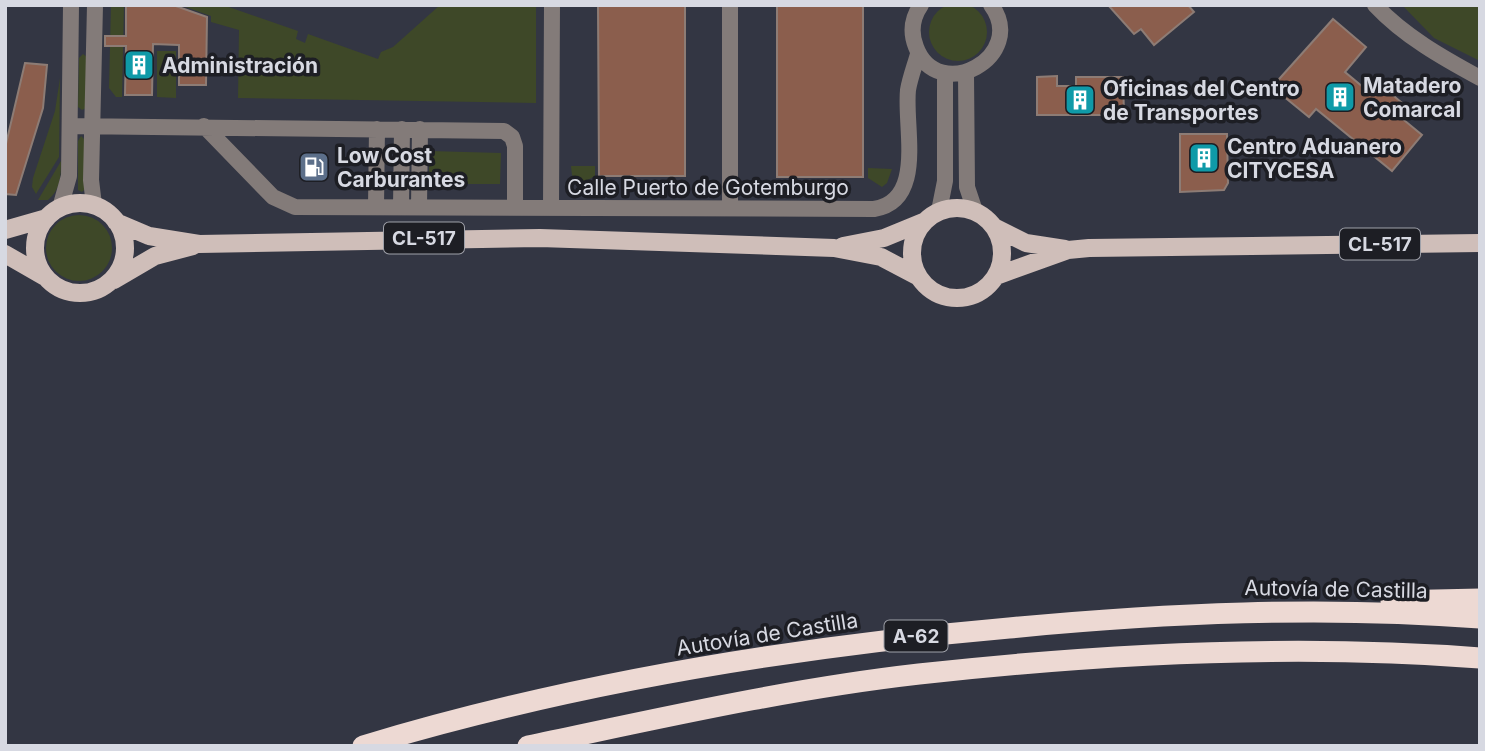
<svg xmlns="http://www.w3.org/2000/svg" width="1485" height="751" font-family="Inter,sans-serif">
<rect width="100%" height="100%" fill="#333643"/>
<path fill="#3e4828" d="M929 32a29 29 0 1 1 58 0a29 29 0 1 1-58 0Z
M111,5h13l-2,92h-6l-7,-9z
M180,5h43l75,26 -2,8 9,4 3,-9 70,25 3,-7 12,-5 47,-42h96v98l-298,-5 1,-68 -28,-8v-6z
M1402,5h78v56l-46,-23z
M157,51h19v47l-19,-1z
M83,54l4,3 -1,51 -4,2 -4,-3 1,-49z
M60,78l-1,79 -23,37 -4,-7 1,-9 22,-67z
M81,136l4,4v49l-3,3 -4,-2v-49z
M429,151l72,2 -1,31h-71z
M61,161c0,16 -1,29 -13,39h-10z
M571,166h24v10l-16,9 -7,-10z
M868,168l24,1 -5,14 -5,4 -14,-9z
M46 248a33 33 0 1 1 66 0a33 33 0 1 1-66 0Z"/>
<path fill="#8b5e4d" stroke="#8d7c75" stroke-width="2" d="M126,5h47l34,12 -1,68h-27v-40l-26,-1 -1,51h-27l1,-49h-21v-10h21z
M598,5h87v171h-86z
M777,5h86v172h-86z
M1108,5h80l6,7 -40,33 -13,-16 -7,5z
M1333,19l33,28 -21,25 18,15 8,-10 36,30 -8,9 23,19 -30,36 -76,-62 -7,8 -37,-30z
M25,63l22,2 -4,43 -27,87 -11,-1v-46z
M1057,76v10h19v-9h47l1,38h-87v-38z
M1180,134h47l1,49 -4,7 -44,2z"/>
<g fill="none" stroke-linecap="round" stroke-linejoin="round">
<path stroke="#837b79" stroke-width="16" d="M730,5v203
M921,5c-9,13 -11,27 -5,42 22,59 113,9 75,-42
M1375,5c29,31 68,53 105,73
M966,74l1,113 8,24
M70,126l434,5 8,6 3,9v61
M204,126l69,71 22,10 579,2c52,-8 30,-82 34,-119 2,-12 7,-25 10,-36
M94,205l-3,-25 4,-175
M376,207l1,-78
M401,207l1,-78
M419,207l1,-78
M551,207l1,-202
M60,208l9,-32 2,-171
M939,211l6,-30v-108"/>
<path stroke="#cfbeb9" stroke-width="18" d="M35 248a45 45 0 1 1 90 0a45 45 0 1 1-90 0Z
M912 253a45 45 0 1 1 90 0a45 45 0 1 1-90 0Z
M116,222l33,14 50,8 341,-6 294,10 47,9 38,20
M996,228l30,15 39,6
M5,230l42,-12
M843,246l41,-8 39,-16
M5,254l40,23
M996,276l72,-26 21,-2 391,-5
M114,280l41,-24 38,-10"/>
<path stroke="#edd9d3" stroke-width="21" d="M1391,601l89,-2
M363,746c209,-63 429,-99 646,-118 157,-15 313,-22 471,-10
M528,746c129,-27 259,-57 391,-72 180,-20 380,-30 561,-16"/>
</g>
<defs>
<g id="building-square" transform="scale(1.575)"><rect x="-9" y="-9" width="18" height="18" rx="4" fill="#0f9aa8" stroke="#1d1e24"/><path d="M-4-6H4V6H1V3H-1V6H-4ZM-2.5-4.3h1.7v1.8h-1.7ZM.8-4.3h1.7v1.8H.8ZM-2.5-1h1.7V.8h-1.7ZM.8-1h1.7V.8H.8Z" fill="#fff"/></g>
<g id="fuel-square" transform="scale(1.575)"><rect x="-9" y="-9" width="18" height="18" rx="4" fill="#5c6f8a" stroke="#1d1e24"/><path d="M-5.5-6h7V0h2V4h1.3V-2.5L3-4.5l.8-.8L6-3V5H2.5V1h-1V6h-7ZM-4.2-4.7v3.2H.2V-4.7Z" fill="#fff"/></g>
</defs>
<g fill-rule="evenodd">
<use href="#building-square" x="139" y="65"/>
<use href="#building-square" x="1340" y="97"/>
<use href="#building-square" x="1080" y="100"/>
<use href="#building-square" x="1204" y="158"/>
<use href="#fuel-square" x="314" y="167"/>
</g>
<g text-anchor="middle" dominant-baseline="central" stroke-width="7" stroke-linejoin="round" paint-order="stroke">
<g fill="#1d1e24" stroke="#9fa1a9" stroke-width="2">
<rect x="384" y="222.5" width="80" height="31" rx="5"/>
<rect x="1340" y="228.5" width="80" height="31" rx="5"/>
<rect x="884.5" y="620.5" width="63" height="31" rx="5"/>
</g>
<g font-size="19" font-weight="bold" fill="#d7d9e2">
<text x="424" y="238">CL-517</text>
<text x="1380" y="244">CL-517</text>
<text x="916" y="636">A-62</text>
</g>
<g font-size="21" font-weight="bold" fill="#d7d9e2" stroke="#1d1e24" text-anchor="start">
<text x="162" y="65">Administración</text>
<text x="1363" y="85">Matadero<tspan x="1363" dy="24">Comarcal</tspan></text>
<text x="1103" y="88">Oficinas del Centro<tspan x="1103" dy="24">de Transportes</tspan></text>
<text x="1227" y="146">Centro Aduanero<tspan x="1227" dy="24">CITYCESA</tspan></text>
<text x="337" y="155">Low Cost<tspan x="337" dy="24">Carburantes</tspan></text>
</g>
<g font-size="21" fill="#d7d9e2" stroke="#1d1e24">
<text x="708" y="187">Calle Puerto de Gotemburgo</text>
<text transform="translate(1336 589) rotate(1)">Autovía de Castilla</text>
<text transform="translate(767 634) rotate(-9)">Autovía de Castilla</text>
</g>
</g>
<rect width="1485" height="751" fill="none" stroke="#d7d9e2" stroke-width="14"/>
</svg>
